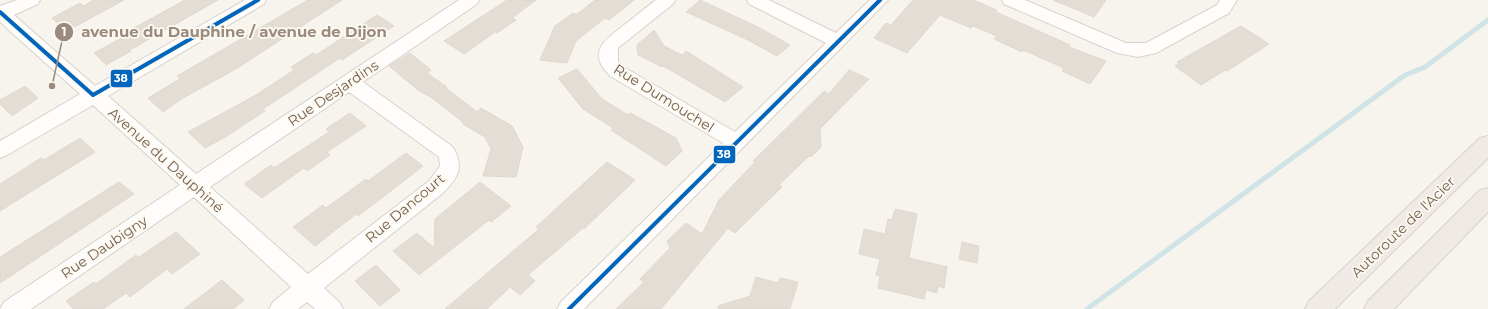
<svg xmlns="http://www.w3.org/2000/svg" width="1488" height="309" font-family="Montserrat,sans-serif">
<rect width="100%" height="100%" fill="#f7f4ee"/>
<g fill="none" stroke-linecap="round" stroke-linejoin="round">
<path stroke="#d0e3e6" stroke-width="5" d="M1087,309l318,-234 20,-8 63,-47"/>
</g>
<path fill="#e3ddd5" stroke="#dfd8d1" d="M94,0h30l-57,31 -15,-13 28,-15 3,3z
M185,0h33l-88,50 1,1 -25,14 -12,-12 33,-18 -2,-2z
M308,0h34l-106,69 -53,29 -20,14 -15,-14 32,-19 -3,-3z
M507,0h29l-24,18 4,2 -19,13 -2,-1 -31,22 -20,-13z
M595,0h39l-25,20 -4,-2 -29,23 -9,22 -27,-3 15,-34 18,-13 3,2z
M700,0l58,27 32,18 -13,11 -31,-17 -60,-27z
M913,0h60l24,10 -1,2 74,33 -1,2 37,14 -16,23 -28,-13 2,-3 -41,-18 -1,2 -28,-13 3,-3 -24,-10 -2,2 -31,-13 -33,38 -33,-15 12,-15 5,2z
M1053,0h53l-12,17z
M377,15l17,11 -52,34 -2,-2 -77,51 2,2 -38,25 -22,12 -17,-16 68,-37 38,-25 -3,-3 22,-14 3,2z
M1241,26l28,18 -42,27 -2,-1 -24,15 -26,-19 5,-3 -3,-1z
M654,30l10,16 18,9 4,-4 57,36 -18,15 -62,-36 -1,1 -24,-12 -1,-10z
M410,53l21,17 -4,3 20,14 -1,1 31,24 4,-4 31,18 11,21 -7,30 -33,-1 8,-27 -6,-12 -22,-13 1,-1 -32,-25 -14,-8 -29,-24z
M577,69l25,30 26,16 2,-2 46,25 6,13 -16,15 -55,-36 2,-2 -30,-19 -25,-31z
M849,70l20,9 -49,50 1,18 -10,10 -2,-1 -30,29 3,2 -47,46 -7,-5 -67,81h-45l28,-27 -4,-3 30,-31 -3,-7 19,-18 16,11 17,-34 36,-38 -2,-1 71,-70 5,3z
M25,86l13,12 -26,18 -12,-12v-4z
M350,113l16,13 -39,26 3,3 -23,16 -3,-3 -42,30 -18,-14 27,-19 3,3 55,-36 -3,-3z
M80,138l15,14 -95,59v-27l41,-26 3,2z
M406,153l17,13 -53,41 -12,9 -2,-2 -41,32 -22,-19 30,-22 3,3 40,-29 2,2z
M607,162l28,18 -51,49 -1,-1 -55,47 7,6 -15,14 -10,-8 -23,22h-42l94,-80 -3,-2z
M119,182l15,12 -134,89v-26z
M480,182l31,24 -20,16 -2,-2 -70,55 -26,-24 24,-18 17,15 1,-29z
M895,209l22,5 -8,44 38,9 -3,21 -6,-2 -1,7 -11,-3 -2,9 -46,-11 2,-12 -4,-1 4,-16 -21,-5 5,-25 21,5 3,-15 4,1z
M176,232l24,22 -28,20 -5,-5 -37,28 -4,-4 -23,16h-30l-7,-8 28,-19 2,2 40,-29 3,2z
M962,242l17,4 -2,17 -18,-4z
M376,265l24,25 -20,16 -25,-25z
M756,277l22,6 2,-5 18,4 -8,27h-71l-1,-3 32,-10z
M222,280l22,20 -11,9h-49z"/>
<g fill="none" stroke-linecap="round" stroke-linejoin="round">
<g stroke="#d6d1cc" stroke-width="2">
<path id="street" d="M17,0h23l-2,4 -24,11 81,71 150,-86h21l-2,4 -156,92 88,78 263,-174h20l-2,4 -114,78 90,65c11,20 6,30 -10,46l-119,95 15,14 4,7h-28l-8,-7 -9,7h-29l4,-7 18,-15 -97,-90 -163,112h-31l4,-7 176,-117 -87,-80 -86,50 -7,3v-17l80,-47 -80,-72v-16zM349,92l90,65 1,9 -11,15 -121,93 -98,-87z
M656,0h19l-2,4 -55,44v13l4,5 113,66 91,-89 -77,-39 -2,-4h22l67,33 34,-33h18l-304,309h-27l4,-7 162,-159 -113,-67c-24,-24 -5,-36 14,-51 11,-8 21,-17 32,-25z
M1002,0h23l101,43h20l71,-38 3,-5h17l-8,13 -73,40 -18,4 -21,-4 -113,-49z"/>
</g>
<g stroke="#d8d1cb" stroke-width="2">
<path id="highway" d="M1488,136v22l-153,151h-30l4,-8 171,-163z
M1488,188v24l-94,97h-30l4,-8 112,-111z"/>
</g>
<use href="#street" fill="#fefdfc" fill-rule="evenodd"/>
<use href="#highway" fill="#f0eae6" fill-rule="evenodd"/>
<g stroke="#fdf9f0" stroke-width="7">
<path id="bus-1" d="M0,12l93,83 165,-95
M569,309l311,-309"/>
</g>
<use href="#bus-1" stroke="#0065bd" stroke-width="4"/>
</g>
<g text-anchor="middle" dominant-baseline="central" stroke-width="3.5" stroke-linejoin="round" paint-order="stroke">
<g font-size="14" fill="#735e4f" stroke="#fdf9f0">
<text transform="translate(333 93) rotate(-34)">Rue Desjardins</text>
<text transform="translate(664 98) rotate(32)">Rue Dumouchel</text>
<text transform="translate(166 160) rotate(42)">Avenue du Dauphiné</text>
<text transform="translate(405 208) rotate(-40)">Rue Dancourt</text>
<text transform="translate(1403 227) rotate(-44)">Autoroute de l'Acier</text>
<text transform="translate(104 247) rotate(-34)">Rue Daubigny</text>
</g>
</g>
<path fill="none" stroke="#9a8a7f" stroke-width="1.5" d="M52 86L64 32"/>
<g fill="#9a8a7f" stroke="#fdf9f0" stroke-width="1.5">
<circle cx="52" cy="86" r="4"/>
<circle cx="64" cy="32" r="10"/>
</g>
<g font-size="12" text-anchor="middle" font-weight="bold" fill="#fff">
<text x="64" y="36">1</text>
</g>
<g font-size="15" text-anchor="middle" font-weight="bold" fill="#9a8a7f" stroke="#fdf9f0" stroke-width="3.5" stroke-linejoin="round" paint-order="stroke">
<text x="234" y="37">avenue du Dauphine / avenue de Dijon</text>
</g>
<g stroke="#fdf9f0" stroke-width="1.5">
<rect x="110" y="69" width="23" height="19" rx="4" fill="#0065bd"/>
<rect x="713" y="145" width="23" height="19" rx="4" fill="#0065bd"/>
</g>
<g font-size="11" text-anchor="middle" font-weight="bold" fill="#fff">
<text x="121" y="82">38</text>
<text x="724" y="158">38</text>
</g>
</svg>
